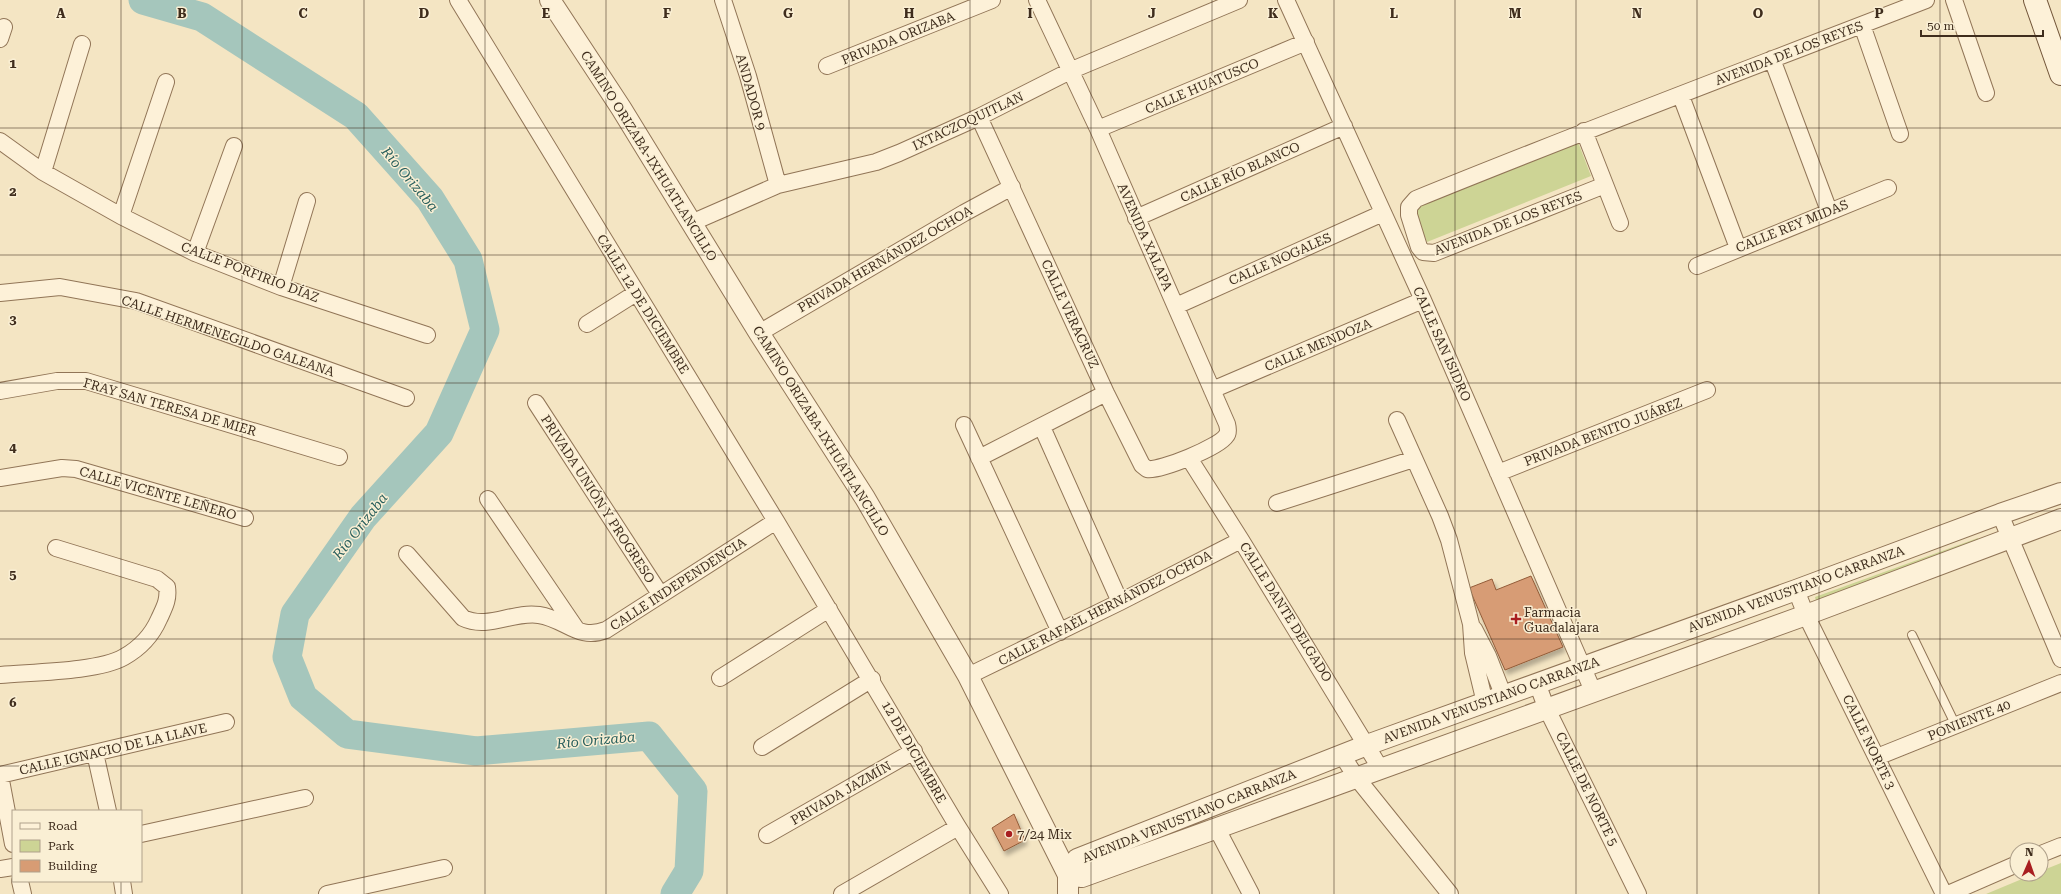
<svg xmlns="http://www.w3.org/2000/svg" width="2061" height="894" font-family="'Roboto Serif',serif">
<defs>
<filter id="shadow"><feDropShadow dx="2.5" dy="4.5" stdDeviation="2" flood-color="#0004"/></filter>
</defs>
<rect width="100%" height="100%" fill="#f4e5c3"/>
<path fill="#cdd495" d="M1578,142l13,34 -164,66 -14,-34z
M1978,538l1,3 -163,60 -1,-4z
M2061,863v31h-75l48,-20h7v-3z"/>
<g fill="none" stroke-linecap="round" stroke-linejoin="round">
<path stroke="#a5c6bc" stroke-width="29" d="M143,0l59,17 154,99 74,83 38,61 17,70 -46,103 -76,84 -68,97 -8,43 16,40 44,37 129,17 173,-15 44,55 -4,80 -14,23"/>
</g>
<path fill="#d79c74" stroke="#935c39" filter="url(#shadow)" d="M1531,576l32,71 -58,23 -36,-82 23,-9 4,11z
M1014,814l11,26 -21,11 -12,-23z"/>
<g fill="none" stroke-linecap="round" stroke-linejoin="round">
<g stroke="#917557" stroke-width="10">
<path id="service" d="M1912,635l44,91"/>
</g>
<g stroke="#917557" stroke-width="18">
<path id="minor" d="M458,0l318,521 182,306 42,67
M723,0l25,76 30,109
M1286,0l137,300 170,391
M1954,0l32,93
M1862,25l38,109
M0,39l4,-12
M1772,59l57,152
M827,66l165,-66
M1681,96l57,152
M979,117l127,276 36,72 5,4c14,2 72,-22 79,-33 3,-3 2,-8 1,-12l-129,-295 -61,-129
M1098,129l208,-87
M1584,131l36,92
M0,141l43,31 78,44 74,37 86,34 146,48
M43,172l39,-128
M1605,185l-171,68 -11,-1 -4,-5 -10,-32v-8l7,-8c169,-69 340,-133 510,-199
M121,216l45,-134
M1136,218l208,-92
M691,223l87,-38 98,-23 23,-9 80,-36 93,-47 167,-70
M195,253l39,-107
M1697,266l191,-78
M281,287l26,-86
M0,293l60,-6 76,14 270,97
M1176,306l207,-93
M587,324l49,-31
M759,333l205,-120 48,-26
M1212,390l211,-90
M0,391l57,-10h29l253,76
M536,403l124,191
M1397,420l43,96 9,24 22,84 2,29 12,50
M964,425l96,207
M1042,427l78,175
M979,458l127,-65
M1189,458l52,82 139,228
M1498,473l209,-83
M0,478l62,-10 14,1 169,49
M488,499l89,131
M1277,503l137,-44
M2000,514l61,145
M407,554l56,64c25,12 50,-7 76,-3 27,4 39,26 67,15l170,-109
M1796,590l10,25 138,279
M1474,629l14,27 16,41
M0,675c32,-3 98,-3 124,-18 16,-9 28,-22 35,-38 5,-11 10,-19 8,-32l-10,-8 -101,-31
M968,676l152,-74 121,-62
M720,678l109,-69
M1537,683l9,24 92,187
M762,747l110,-68
M95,753l13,58
M1342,755l14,22 94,117
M1877,757l184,-74
M1216,827l35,67
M141,834l164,-36
M767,835l147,-84
M13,844l-13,-69 226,-53
M2041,854l20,-8
M0,869l13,-2
M20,881l3,13
M122,881l2,13
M327,894l117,-26
M842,894l116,-67
M1948,894l69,-30"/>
</g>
<g stroke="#917557" stroke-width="22">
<path id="tertiary" d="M550,0l71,108 138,225 106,165 103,178 100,199
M1068,875l14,2 724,-262 255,-96
M1068,894v-19l9,-16 290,-114 429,-155 204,-76 61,-21"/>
</g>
<g stroke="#73563a" stroke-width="24">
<path id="secondary" d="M2035,0l26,74"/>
</g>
<use href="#service" stroke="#fdf1d8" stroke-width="8"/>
<use href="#minor" stroke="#fdf1d8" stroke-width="16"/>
<use href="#tertiary" stroke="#fdf1d8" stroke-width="20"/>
<use href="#secondary" stroke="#fdf1d8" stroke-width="22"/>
</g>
<path fill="none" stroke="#3f2d1d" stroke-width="1" stroke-opacity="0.55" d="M121,0v811M242,0v894M364,0v894M485,0v894M606,0v894M727,0v894M849,0v894M970,0v894M1091,0v894M1212,0v894M1334,0v894M1455,0v894M1576,0v894M1697,0v894M1819,0v894M1940,0v894M0,128h2061M0,255h2061M0,383h2061M0,511h2061M0,639h2061M0,766h2061M121,881v13"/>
<g fill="#a81e20" stroke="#faefd4" stroke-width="1.5">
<path d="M1514 613h4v4h4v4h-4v4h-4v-4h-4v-4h4z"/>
<circle cx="1009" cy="834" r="4"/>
</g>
<g text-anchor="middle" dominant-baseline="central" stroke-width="3" stroke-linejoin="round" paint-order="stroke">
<g font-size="13" fill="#3f2d1d" stroke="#faefd4">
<text transform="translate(898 38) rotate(-22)">PRIVADA ORIZABA</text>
<text transform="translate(1789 53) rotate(-21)">AVENIDA DE LOS REYES</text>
<text transform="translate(1202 86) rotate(-23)">CALLE HUATUSCO</text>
<text transform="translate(751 92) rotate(74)">ANDADOR 9</text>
<text transform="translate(968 121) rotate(-25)">IXTACZOQUITLAN</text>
<text transform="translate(649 156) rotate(58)">CAMINO ORIZABA-IXHUATLANCILLO</text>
<text transform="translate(1240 172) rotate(-24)">CALLE RÍO BLANCO</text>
<text transform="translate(1508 223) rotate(-21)">AVENIDA DE LOS REYES</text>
<text transform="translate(1792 226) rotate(-22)">CALLE REY MIDAS</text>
<text transform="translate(1145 237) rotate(66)">AVENIDA XALAPA</text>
<text transform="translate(885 259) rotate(-30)">PRIVADA HERNÁNDEZ OCHOA</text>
<text transform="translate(1280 259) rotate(-24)">CALLE NOGALES</text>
<text transform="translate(250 272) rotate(21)">CALLE PORFIRIO DÍAZ</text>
<text transform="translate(643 304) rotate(58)">CALLE 12 DE DICIEMBRE</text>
<text transform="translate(1070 314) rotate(65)">CALLE VERACRUZ</text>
<text transform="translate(228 336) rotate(19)">CALLE HERMENEGILDO GALEANA</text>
<text transform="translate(1442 344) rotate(66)">CALLE SAN ISIDRO</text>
<text transform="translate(1318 345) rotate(-23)">CALLE MENDOZA</text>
<text transform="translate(170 407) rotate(16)">FRAY SAN TERESA DE MIER</text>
<text transform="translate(821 431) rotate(58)">CAMINO ORIZABA-IXHUATLANCILLO</text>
<text transform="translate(1603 432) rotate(-21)">PRIVADA BENITO JUÁREZ</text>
<text transform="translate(158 493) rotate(16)">CALLE VICENTE LEÑERO</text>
<text transform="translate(598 499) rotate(57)">PRIVADA UNIÓN Y PROGRESO</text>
<text transform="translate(678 584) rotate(-33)">CALLE INDEPENDENCIA</text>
<text transform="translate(1796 589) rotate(-20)">AVENIDA VENUSTIANO CARRANZA</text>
<text transform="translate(1105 608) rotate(-27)">CALLE RAFAÉL HERNÁNDEZ OCHOA</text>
<text transform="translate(1286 612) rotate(58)">CALLE DANTE DELGADO</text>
<text transform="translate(1491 700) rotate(-20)">AVENIDA VENUSTIANO CARRANZA</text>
<text transform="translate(1969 720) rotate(-22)">PONIENTE 40</text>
<text transform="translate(1869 742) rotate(64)">CALLE NORTE 3</text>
<text transform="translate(113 749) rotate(-13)">CALLE IGNACIO DE LA LLAVE</text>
<text transform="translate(914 752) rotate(60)">12 DE DICIEMBRE</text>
<text transform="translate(1587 789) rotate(64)">CALLE DE NORTE 5</text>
<text transform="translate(841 793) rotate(-30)">PRIVADA JAZMÍN</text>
<text transform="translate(1189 816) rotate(-22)">AVENIDA VENUSTIANO CARRANZA</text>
</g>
<g font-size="13" fill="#3f2d1d" stroke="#faefd4" text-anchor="start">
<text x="1524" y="612">Farmacia<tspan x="1524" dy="15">Guadalajara</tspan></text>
<text x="1017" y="834">7/24 Mix</text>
</g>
<g font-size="14" font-style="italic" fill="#2a605d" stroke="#faefd4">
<text transform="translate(410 179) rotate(50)">Río Orizaba</text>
<text transform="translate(360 526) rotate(-52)">Río Orizaba</text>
<text transform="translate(596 740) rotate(-5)">Río Orizaba</text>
</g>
</g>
<g font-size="13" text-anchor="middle" font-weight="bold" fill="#3f2d1d" stroke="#faefd4" stroke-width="3" stroke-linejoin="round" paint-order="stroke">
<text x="61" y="18">A</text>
<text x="182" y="18">B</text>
<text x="303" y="18">C</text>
<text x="424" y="18">D</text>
<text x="546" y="18">E</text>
<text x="667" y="18">F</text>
<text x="788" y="18">G</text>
<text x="909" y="18">H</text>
<text x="1030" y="18">I</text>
<text x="1152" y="18">J</text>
<text x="1273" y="18">K</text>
<text x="1394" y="18">L</text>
<text x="1515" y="18">M</text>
<text x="1637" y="18">N</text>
<text x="1758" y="18">O</text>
<text x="1879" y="18">P</text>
<text x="13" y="68">1</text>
<text x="13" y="196">2</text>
<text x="13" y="324">3</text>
<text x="13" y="452">4</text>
<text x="13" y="579">5</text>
<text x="13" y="707">6</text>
</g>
<rect x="12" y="810" width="130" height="72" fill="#faefd4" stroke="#afa18b"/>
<rect x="20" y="823" width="20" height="6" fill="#fdf1d8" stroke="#afa18b"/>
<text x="48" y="830" font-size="12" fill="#3f2d1d">Road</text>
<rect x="20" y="840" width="20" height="12" fill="#cdd495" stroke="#afa18b"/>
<text x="48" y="850" font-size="12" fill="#3f2d1d">Park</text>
<rect x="20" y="860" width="20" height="12" fill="#d79c74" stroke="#afa18b"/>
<text x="48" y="870" font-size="12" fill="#3f2d1d">Building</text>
<g transform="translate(2029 862) rotate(2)"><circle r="19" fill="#faefd4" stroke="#afa18b"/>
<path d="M0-3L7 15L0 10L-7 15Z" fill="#a81e20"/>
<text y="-6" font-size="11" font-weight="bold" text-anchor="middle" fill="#3f2d1d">N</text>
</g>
<path d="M1921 30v6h122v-6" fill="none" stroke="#3f2d1d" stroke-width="2"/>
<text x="1927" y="30" font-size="12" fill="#3f2d1d" stroke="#faefd4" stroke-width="3" paint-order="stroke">50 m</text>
</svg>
